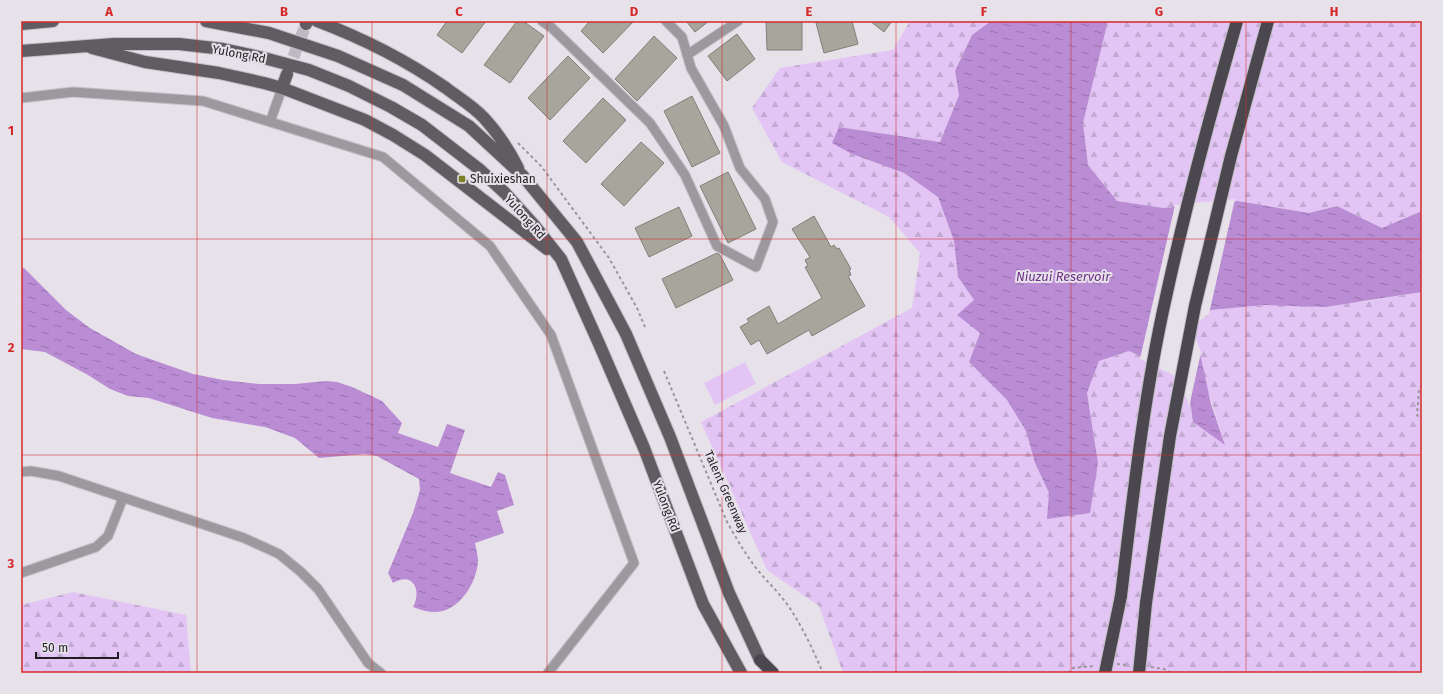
<svg xmlns="http://www.w3.org/2000/svg" width="1443" height="694" font-family="'Fira Sans',sans-serif">
<defs>
<pattern id="forest-firs" width="22" height="20" patternUnits="userSpaceOnUse"><rect width="22" height="20" fill="#e2c5f4"/><path d="M5 1l3.5 6h-7zM16 11l3.5 6h-7z" fill="#c2a9d1"/></pattern>
<pattern id="water-ripples" width="26" height="14" patternUnits="userSpaceOnUse"><rect width="26" height="14" fill="#ba8cd4"/><path d="M2 4q2-2 4 0t4 0M15 11q2-2 4 0t4 0" fill="none" stroke="#9772ac"/></pattern>
</defs>
<rect width="100%" height="100%" fill="#e7e1ea"/>
<path fill="#e2c5f4" d="M745,362l11,22 -41,21 -11,-22z"/>
<path fill="url(#forest-firs)" d="M910,21h81l-19,14 -17,36 4,24 -19,47 -100,-15 12,27 52,19 34,24 16,44 4,36 16,23 6,33 -11,29 38,38 19,31 9,32 14,30 -1,26 50,-56 -11,-70 12,-32 30,-10 46,22 50,72 -37,-118 23,-17 54,-5 98,-3 59,-10v381h-579l-24,-67 -52,-36 -66,-148 211,-114 8,-55 -31,-36 -107,-55 -30,-54 28,-40 113,-18z
M1108,21h314v190l-40,17 -45,-22 -28,7 -71,-12 -75,7 -46,-7 -29,-36 -5,-42z
M73,592l113,23 5,58h-170v-68z"/>
<path fill="url(#water-ripples)" d="M991,21h117l-25,102 5,42 29,36 46,7 75,-7 71,12 28,-7 45,22 40,-17v81l-97,15 -60,-2 -54,5 -23,16 13,32 10,46 14,41 -32,-23 -3,-22 -15,-27 -46,-22 -30,10 -12,32 11,70 -8,50 -43,6 2,-26 -14,-30 -9,-32 -19,-31 -38,-38 11,-29 -23,-18 17,-15 -16,-23 -4,-36 -16,-44 -34,-24 -52,-19 -20,-11 7,-16 101,15 19,-47 -4,-24 17,-36z
M21,268h3l42,42 24,18 46,26 57,20 30,6 36,4h36l31,-3 11,1 15,5 30,14 20,22 -4,10 40,14 9,-23 18,6 -15,43 41,14 7,-15 7,3 9,30 -17,6 7,22 -29,10c1,6 3,12 3,18 -1,21 -18,50 -42,51 -8,0 -16,-2 -23,-5 9,-17 0,-36 -20,-24l-5,-10 25,-60 7,-23 -1,-11 -42,-23 -12,-2 -46,4 -24,-20 -30,-11 -53,-9 -63,-20 -21,-2 -18,-7 -22,-14 -43,-23 -24,-3z"/>
<path fill="#e7e1ea" d="M1235,199l-26,115 -18,13 10,25 -12,55 -1,-6 -15,-26 -33,-16 35,-154z"/>
<path fill="#a6a69d" stroke="#7f8077" d="M447,21h39l-24,32 -25,-18z
M517,21h6l21,15 -34,47 -26,-18z
M590,21h44l-31,32 -22,-22z
M686,21h23l-14,11z
M766,21h36v29h-35z
M822,21h30l6,23 -34,9 -8,-30z
M870,21h22l-8,11z
M737,34l18,25 -28,22 -19,-25z
M654,36l23,22 -40,43 -22,-22z
M568,56l22,22 -40,42 -22,-22z
M692,96l28,57 -28,14 -28,-56z
M603,98l23,22 -40,43 -23,-22z
M641,142l23,21 -40,43 -23,-22z
M728,172l28,57 -28,14 -28,-57z
M679,207l13,29 -43,21 -14,-29z
M814,216l17,31 3,-2 3,4 2,-1 12,21 -2,1 2,5 -3,1 17,30 -53,30 -3,-6 -42,24 -8,-14 -8,5 -11,-18 9,-5 -2,-3 22,-13 9,18 44,-26 -17,-31 3,-1 -3,-6 5,-3 -18,-28z
M717,253l3,2 13,25 -57,28 -14,-29z"/>
<g fill="none" stroke-linecap="round" stroke-linejoin="round">
<path stroke="#bfbac2" stroke-width="12" stroke-dasharray="12 6" stroke-linecap="butt" d="M287,74l19,-50"/>
<g stroke="#c3bec6" stroke-width="11">
<path id="street" d="M542,21l10,7 98,95 35,52 32,71 39,21 17,-45 -8,-23 -25,-31 -16,-42 -33,-58 -9,-31 -16,-16
M687,55l51,-34
M21,98l52,-6 130,9 180,56 107,89 61,89 83,228 -86,110
M270,122l12,-34
M21,472l10,-1 28,5 185,62 35,16 22,18 17,17 50,74 13,10
M21,573l75,-26 12,-11 15,-38"/>
</g>
<g stroke="#c3bec6" stroke-width="14">
<path id="primary" d="M206,21l63,12 69,23 65,29 66,41 54,50 54,66 49,92 44,103 59,156 31,67
M317,21c45,17 89,39 129,67 13,10 27,18 38,30 14,15 25,32 34,50
M21,24l32,-3
M306,24l1,-3
M92,48l53,14 74,11 45,10 18,5 83,32 28,15 32,20 122,94
M21,51l93,-7h65l44,5 41,9 45,12 40,16 42,21 31,18 57,44 26,24 29,32 27,34 39,87 44,102 59,156 38,69
M282,88l5,-14"/>
</g>
<g stroke="#c3bec6" stroke-width="14">
<path id="highway" d="M1121,596c12,-100 23,-201 45,-299 20,-93 45,-185 71,-276
M1146,603l24,-167 25,-130 36,-150 37,-135
M760,660l13,13"/>
</g>
<path stroke="#9a969c" stroke-width="2" stroke-dasharray="3 3" stroke-linecap="butt" d="M518,143l23,23 68,92 28,50 8,19
M664,371l63,151c9,16 18,31 29,46 12,15 25,26 35,42 13,20 23,42 32,63
M1422,385l-3,5 -2,25 5,5
M1117,664l12,1
M1151,667l13,2 7,4
M1068,673l5,-5 22,-2"/>
<use href="#street" stroke="#9b999d" stroke-width="9"/>
<use href="#primary" stroke="#605c62" stroke-width="12"/>
<use href="#highway" stroke="#4b474e" stroke-width="12"/>
<g stroke="#c3bec6" stroke-width="14" stroke-linecap="butt">
<path id="highway-bridge" d="M1105,673l16,-77
M1139,673l7,-70"/>
</g>
<use href="#highway-bridge" stroke="#4b474e" stroke-width="12"/>
</g>
<path fill="none" stroke="#d62828" stroke-width="1" stroke-opacity="0.55" d="M197,21v652M372,21v652M547,21v652M722,21v652M896,21v652M1071,21v652M1246,21v652M21,239h1401M21,455h1401"/>
<rect fill="#7d7f28" stroke="#e7e1ea" stroke-width="1.5" x="458" y="175" width="8" height="8" rx="2"/>
<g text-anchor="middle" dominant-baseline="central" stroke-width="4" stroke-linejoin="round" paint-order="stroke">
<g font-size="12" fill="#201e21" stroke="#e7e1ea">
<text transform="translate(239 54) rotate(11)">Yulong Rd</text>
<text transform="translate(525 217) rotate(48)">Yulong Rd</text>
<text transform="translate(726 492) rotate(66)">Talent Greenway</text>
<text transform="translate(666 506) rotate(69)">Yulong Rd</text>
</g>
<g font-size="12" fill="#201e21" stroke="#e7e1ea" text-anchor="start">
<text x="470" y="179">Shuixieshan</text>
</g>
<g font-size="13" font-style="italic" fill="#6d3389" stroke="#e7e1ea">
<text x="1063" y="276">Niuzui Reservoir</text>
</g>
</g>
<rect width="1443" height="694" fill="none" stroke="#e7e1ea" stroke-width="44"/>
<path d="M36 652v6h82v-6" fill="none" stroke="#201e21" stroke-width="2"/>
<text x="42" y="652" font-size="12" fill="#201e21" stroke="#e7e1ea" stroke-width="3" paint-order="stroke">50 m</text>
<rect x="22" y="22" width="1399" height="650" fill="none" stroke="#d62828" stroke-width="1.5"/>
<g font-size="13" text-anchor="middle" font-weight="bold" fill="#d62828">
<text x="109" y="16">A</text>
<text x="284" y="16">B</text>
<text x="459" y="16">C</text>
<text x="634" y="16">D</text>
<text x="809" y="16">E</text>
<text x="984" y="16">F</text>
<text x="1159" y="16">G</text>
<text x="1334" y="16">H</text>
<text x="11" y="135">1</text>
<text x="11" y="352">2</text>
<text x="11" y="568">3</text>
</g>
</svg>
